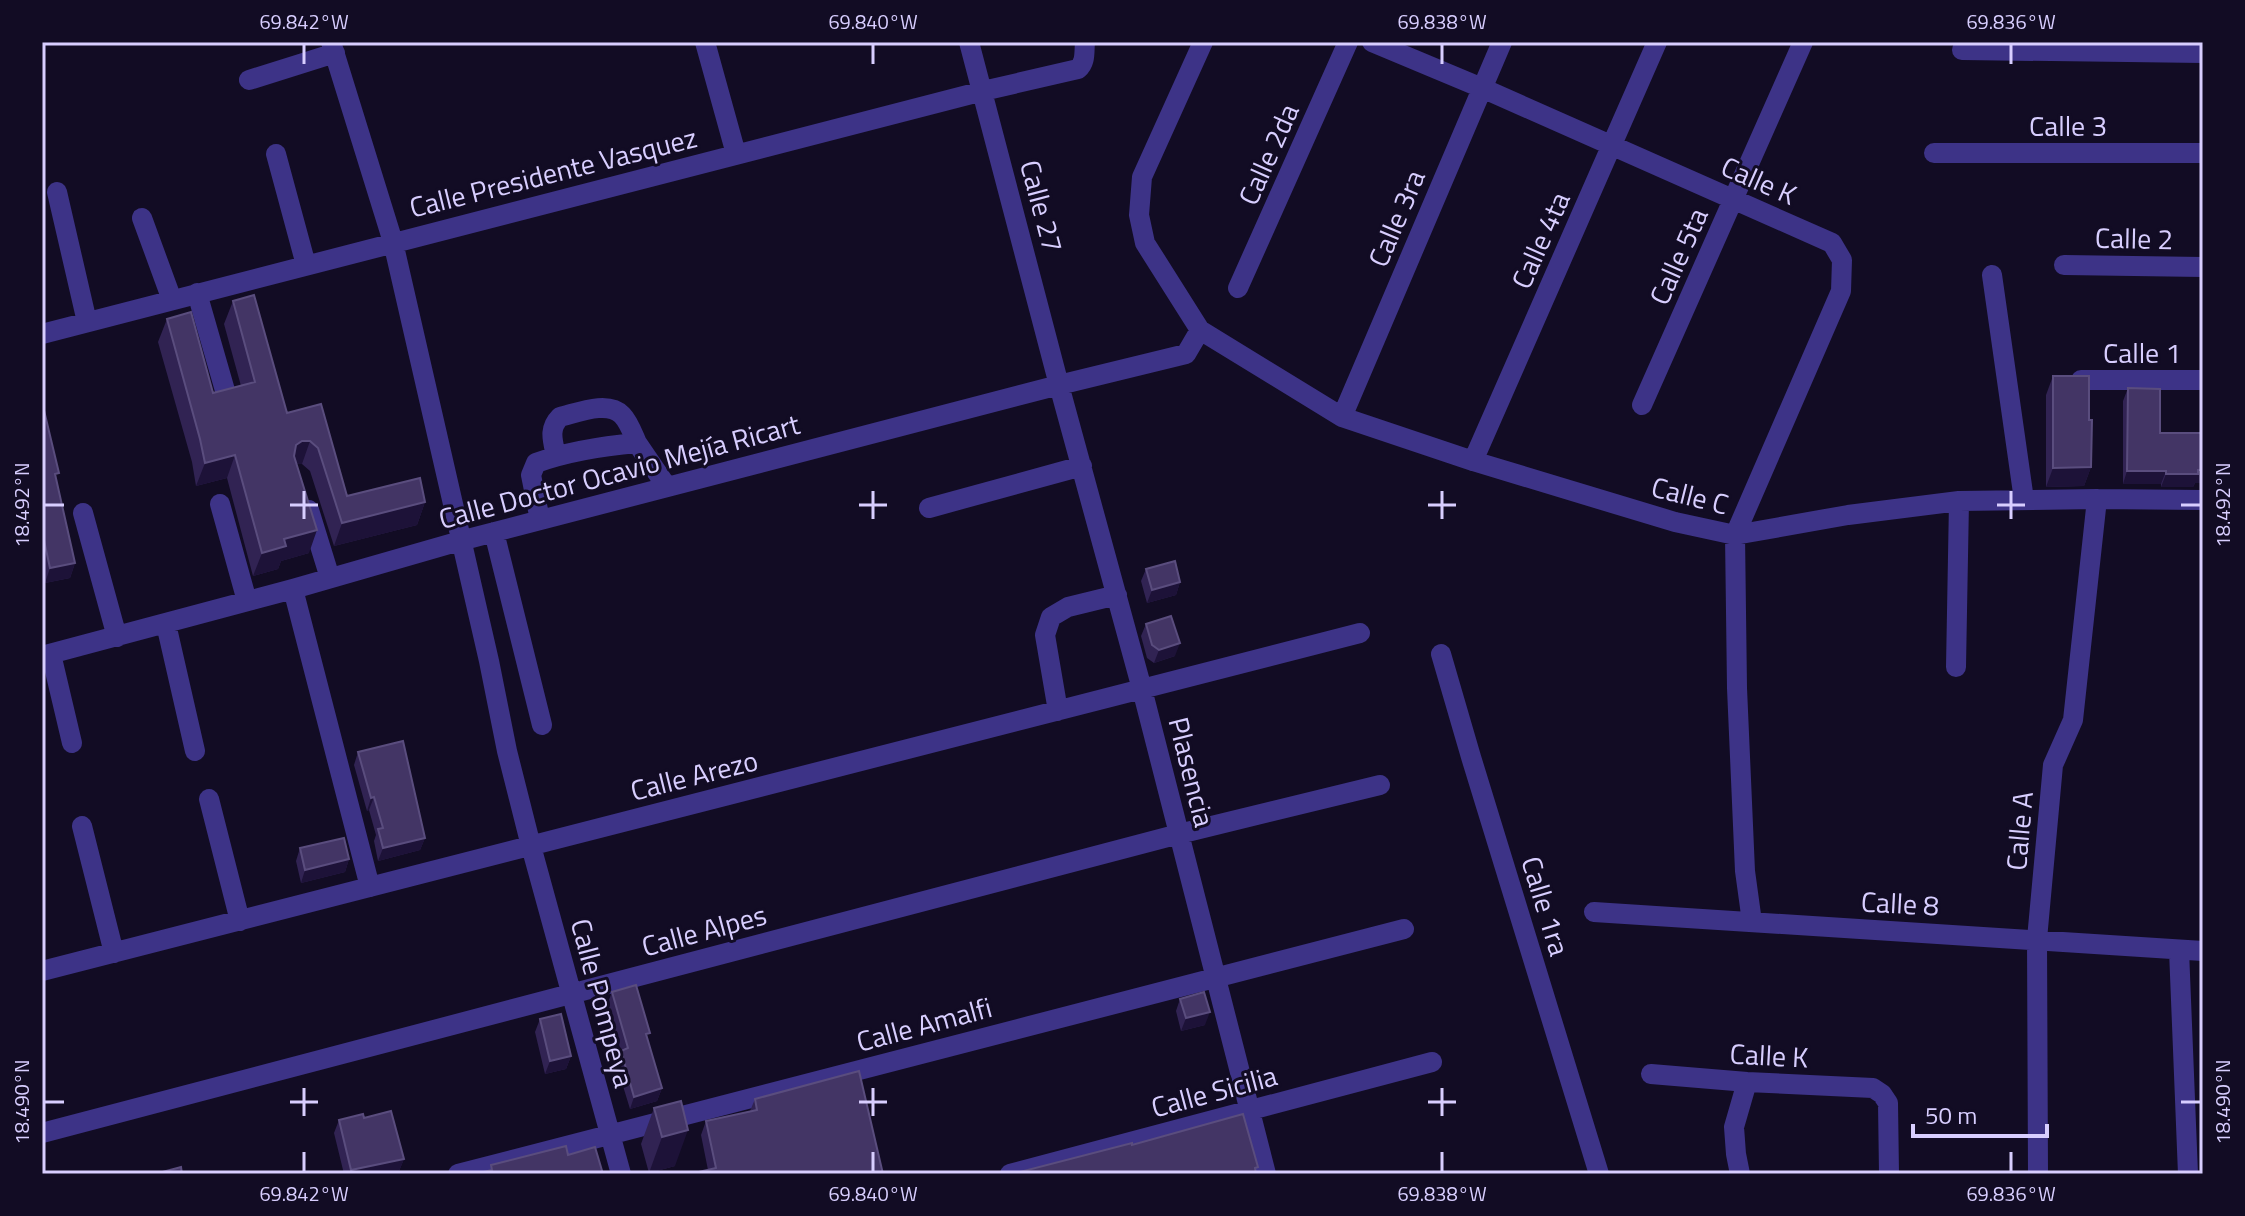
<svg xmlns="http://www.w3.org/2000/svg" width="2245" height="1216" font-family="'Titillium Web',sans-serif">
<rect width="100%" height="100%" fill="#120c24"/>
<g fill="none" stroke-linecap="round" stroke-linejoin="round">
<path stroke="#3d3387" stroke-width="20" d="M331,42l62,200 96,419 18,90 24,95 90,328
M705,42l31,112
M969,42l90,343 83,304 124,485
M1203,42l-61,135 -3,38 6,28 55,87 142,87 131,44 202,61 60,13 113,-20 111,-14 138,-2 106,1
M1372,42l110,46 350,155 10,17 -1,31 -106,244 2,153 8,183 7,51
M1962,50l241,3
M249,80l86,-27
M1934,153h269
M276,154l30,111
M57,192l30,130
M142,218l30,82
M2064,265l139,2
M1992,275l32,225
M1238,288l110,-246
M197,293l29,101
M42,334l941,-243 95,-22c8,-7 6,-17 7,-27
M2081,380h122
M1642,405l161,-363
M1342,417l160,-375
M556,456c-3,-15 -8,-27 4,-39 17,-4 48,-17 62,-2 7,7 11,19 15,28
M1473,461l184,-419
M220,504l27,97
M929,508l153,-42
M309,510l21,68
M83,513l34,124
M540,520l-9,-45 5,-12c33,-12 67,-17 101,-20l30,44
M494,532l48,193
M293,589l77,298
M166,624l29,127
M51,654l21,89
M1441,654l30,103 128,417
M42,656l251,-67 167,-48 599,-156 127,-31 14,-24
M1956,667l3,-166
M1058,711l-13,-76 6,-18 17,-10 49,-12
M209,799l31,122
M82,826l32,127
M1594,912l609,39
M2179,950l9,224
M42,971l1318,-338
M1651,1074l96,8 126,6 9,6 6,9 1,71
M42,1133l1137,-299 201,-49
M458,1174l946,-245
M1010,1174l422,-112
M1740,1174l-4,-20 -2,-27 13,-45
M2038,1174l-1,-235 16,-174 20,-45 24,-221"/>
</g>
<path fill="#312353" d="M233,301l54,112 34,-9 26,92 78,6 -8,23 -83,21 -24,-75 -8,-7h-6l13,89 -28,8 -3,8 -25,7 -26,-98 -31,8 -4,-24 -34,-120 9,-23 46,74 28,-7 -17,-62z
M2053,376l36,44 2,47 -7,19 -38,1v-92z
M2128,388l32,45h42l1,-34v84h-8l-2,4h-32v-3h-38v-83z
M42,402l14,77 19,84 -5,15 -25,5 -3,-12z
M1146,569l34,13 -4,13 -29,8 -6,-22z
M1146,624l29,32 -21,7 -7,-5 -6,-22z
M358,752l67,86 -5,12 -42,11 -4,-20 2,-6 -7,-25 -2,1 -13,-46z
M300,848l49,11 -4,13 -44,11 -5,-22z
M612,992l35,47 15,49 -5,13 -27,8 -14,-46 5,-12 -14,-46z
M1180,999l25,26 -24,6 -5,-20z
M540,1019l31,37 -5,13 -21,5 -10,-42z
M755,1099l128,75 -175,-4 -7,-35 5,-14 44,-10z
M654,1108l21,58 -26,7 -8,-29z
M364,1118l40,41 -5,12 -12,3h-43l-10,-41 5,-13z"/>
<path fill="#1d1238" d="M302,441h8l-8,23h-9l-5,4 8,-23z
M235,455l-8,23 -31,8 9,-23z
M2091,467l-7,19 -38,1 7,-19z
M2198,470h5v13h-8l-2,4h-32l5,-13z
M2127,471h39l-5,13h-38z
M425,502l-8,23 -83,21 8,-23z
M317,530l-8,23 -28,8 -3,8 -25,7 9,-23 22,-14z
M75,563l-5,15 -25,5 5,-15z
M1180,582l-4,13 -29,8 5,-13z
M1180,643l-5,13 -21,7 5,-13z
M374,797l-5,13 -2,1 4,-13z
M425,838l-5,12 -42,11 5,-13z
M349,859l-4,13 -44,11 4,-13z
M1210,1012l-5,13 -24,6 5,-13z
M571,1056l-5,13 -21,5 5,-13z
M662,1088l-5,13 -27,8 4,-12z
M688,1130l-13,36 -26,7 13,-36z
M404,1159l-5,12 -12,3h-37l1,-4z"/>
<path fill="#433565" stroke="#5a4d7e" stroke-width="2" d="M254,295l33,118 34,-9 26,92 73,-18 5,24 -83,21 -24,-75 -8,-7h-8l-6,4 -2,11 23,74 -33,9 2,7 -24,7 -27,-98 -30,8 -5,-24 -33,-120 24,-7 22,81 42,-11 -22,-81z
M2053,376h36v44h3l-1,47 -38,1z
M2128,388l32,1v44h43v37h-5v4h-32v-3h-39z
M42,402l17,71 -4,1 20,89 -25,5 -8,-37z
M1175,561l5,21 -28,8 -6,-21z
M1171,616l9,27 -21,7 -7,-5 -6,-21z
M403,741l22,97 -42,10 -5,-19 5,-1 -9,-31 -3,1 -13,-46z
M344,838l5,21 -44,11 -5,-22z
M636,985l14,48 -4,1 16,54 -28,9 -13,-46 7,-3 -16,-56z
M1204,992l6,20 -24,6 -6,-19z
M561,1014l10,42 -21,5 -10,-42z
M859,1071l24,103h-193l26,-6 -10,-47 51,-11 -2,-11z
M681,1101l7,29 -26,7 -8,-29z
M391,1111l13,48 -53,11 -12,-50 24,-6 1,4z
M1243,1114l15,53 -3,1 1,6h-244l120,-31v2z
M566,1146l2,9 27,-8 8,27h-128l17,-4 -1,-5z
M181,1167l1,7h-27z"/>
<path fill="none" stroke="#d8ceff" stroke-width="3" d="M304,44v20M873,44v20M1442,44v20M2011,44v20M304,491v28M873,491v28M1442,491v28M2011,491v28M44,505h20M290,505h28M859,505h28M1428,505h28M1997,505h28M2181,505h20M304,1088v28M873,1088v28M1442,1088v28M44,1102h20M290,1102h28M859,1102h28M1428,1102h28M2181,1102h20M304,1152v20M873,1152v20M1442,1152v20M2011,1152v20"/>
<g text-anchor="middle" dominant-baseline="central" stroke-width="6" stroke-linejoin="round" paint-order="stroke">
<g font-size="28" fill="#d8ceff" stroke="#120c24">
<text x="2068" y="125">Calle 3</text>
<text transform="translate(1268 154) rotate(-66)">Calle 2da</text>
<text transform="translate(553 172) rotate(-14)">Calle Presidente Vasquez</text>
<text transform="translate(1759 180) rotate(24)">Calle K</text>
<text transform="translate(1042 206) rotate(75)">Calle 27</text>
<text transform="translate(1396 218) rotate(-67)">Calle 3ra</text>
<text transform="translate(2134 238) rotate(1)">Calle 2</text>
<text transform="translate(1540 240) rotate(-66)">Calle 4ta</text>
<text transform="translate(1678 256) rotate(-66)">Calle 5ta</text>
<text x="2142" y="352">Calle 1</text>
<text transform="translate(619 471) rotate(-15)">Calle Doctor Ocavio Mejía Ricart</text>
<text transform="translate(1690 495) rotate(14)">Calle C</text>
<text transform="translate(1192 772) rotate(76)">Plasencia</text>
<text transform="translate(694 775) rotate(-14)">Calle Arezo</text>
<text transform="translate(2019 831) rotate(-85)">Calle A</text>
<text transform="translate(1900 903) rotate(3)">Calle 8</text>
<text transform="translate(1546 906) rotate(73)">Calle 1ra</text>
<text transform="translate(704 930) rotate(-15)">Calle Alpes</text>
<text transform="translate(603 1003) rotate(75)">Calle Pompeya</text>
<text transform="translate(924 1024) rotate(-15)">Calle Amalfi</text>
<text transform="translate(1769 1055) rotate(3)">Calle K</text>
<text transform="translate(1214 1091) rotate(-15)">Calle Sicilia</text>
</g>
</g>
<rect width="2245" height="1216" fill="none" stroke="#120c24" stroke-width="88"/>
<path d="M1913 1124v12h134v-12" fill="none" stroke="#d8ceff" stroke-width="4"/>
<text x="1925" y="1124" font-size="24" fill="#d8ceff" stroke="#120c24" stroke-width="6" paint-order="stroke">50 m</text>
<rect x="44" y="44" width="2157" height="1128" fill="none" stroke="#d8ceff" stroke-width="3"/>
<g font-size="20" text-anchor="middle" fill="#d8ceff">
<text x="304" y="29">69.842°W</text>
<text x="873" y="29">69.840°W</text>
<text x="1442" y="29">69.838°W</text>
<text x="2011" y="29">69.836°W</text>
<text transform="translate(22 505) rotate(-90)" y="7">18.492°N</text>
<text transform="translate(2223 505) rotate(-90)" y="7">18.492°N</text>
<text transform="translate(22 1102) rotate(-90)" y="7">18.490°N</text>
<text transform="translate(2223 1102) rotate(-90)" y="7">18.490°N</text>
<text x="304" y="1201">69.842°W</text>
<text x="873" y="1201">69.840°W</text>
<text x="1442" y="1201">69.838°W</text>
<text x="2011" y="1201">69.836°W</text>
</g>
</svg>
